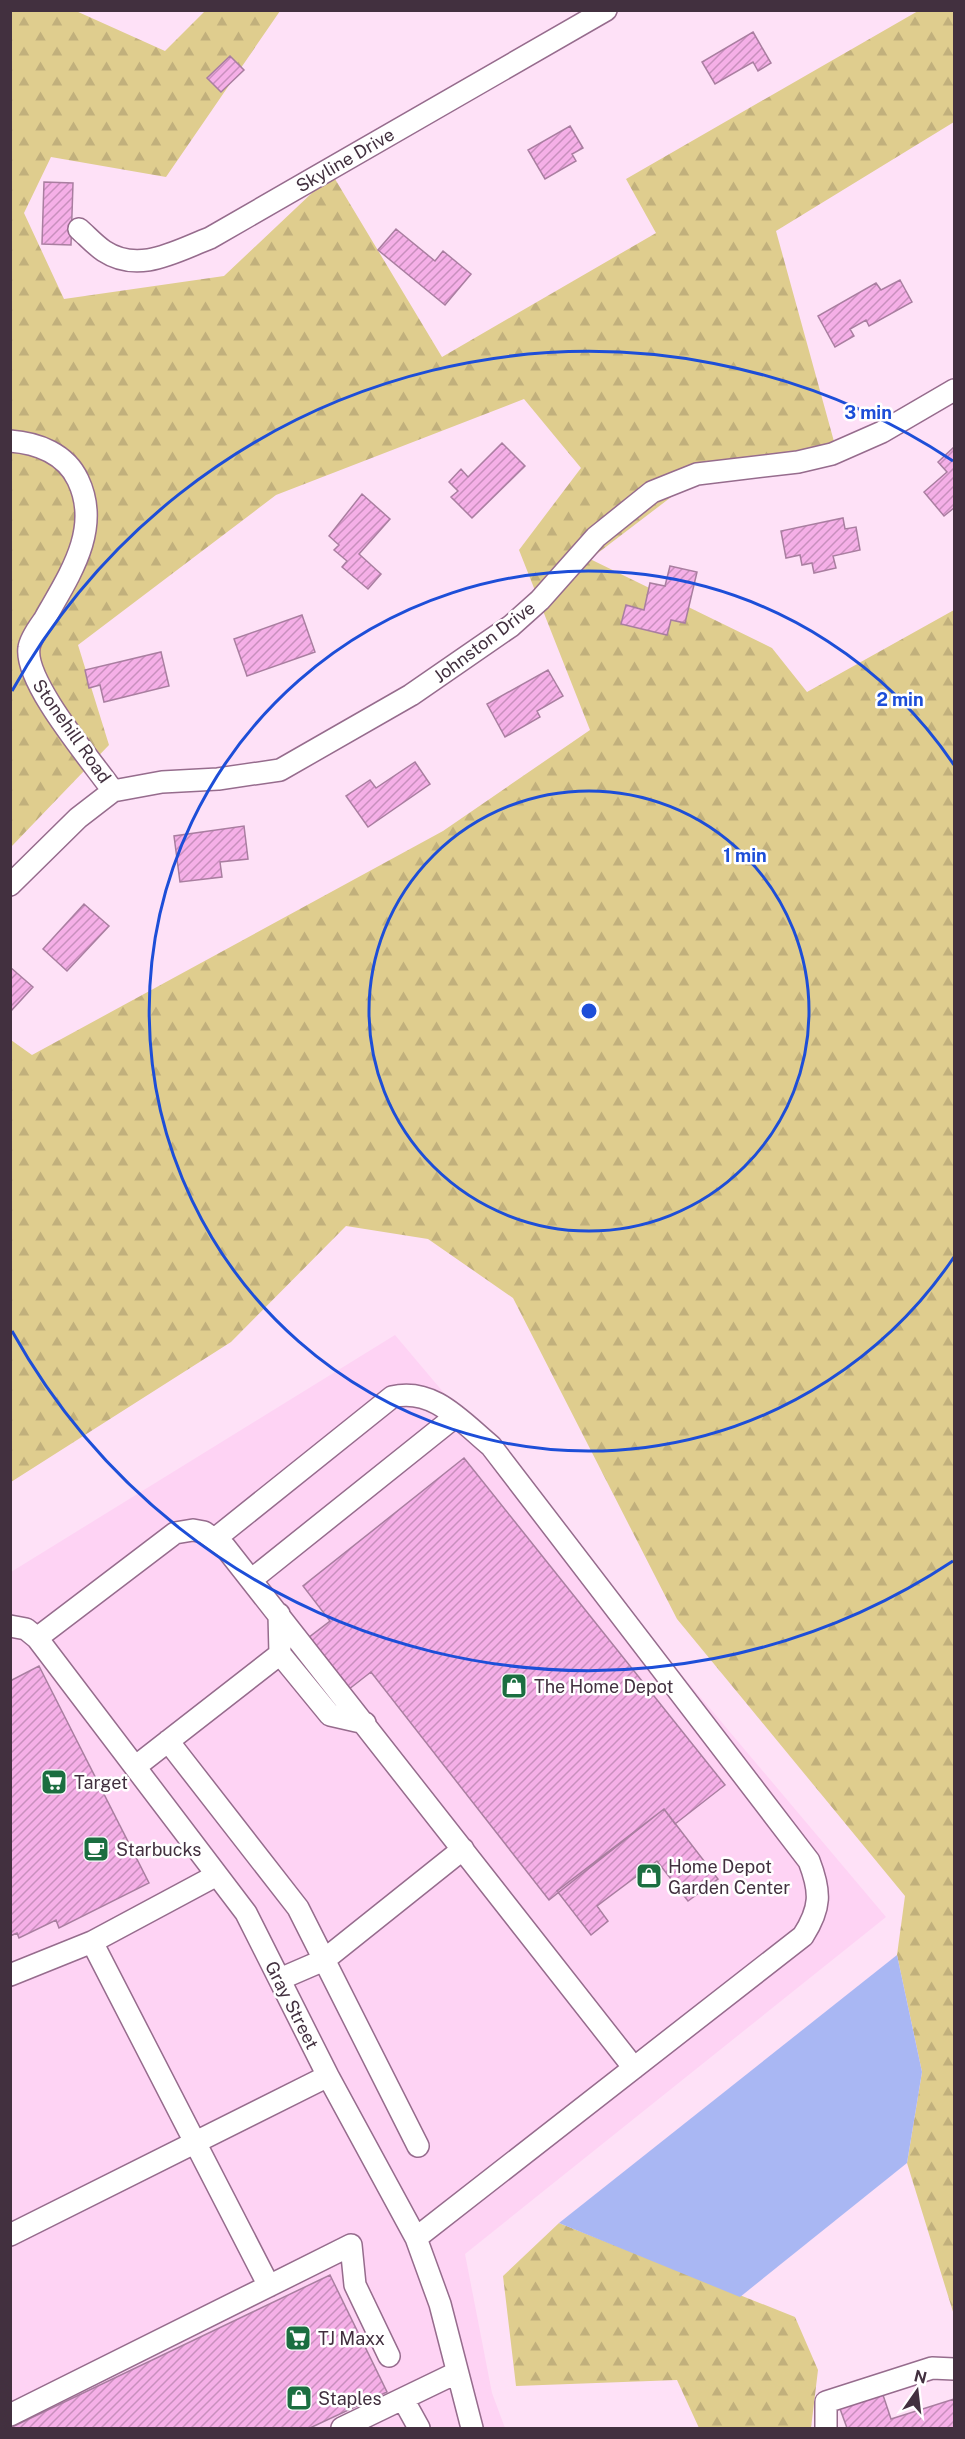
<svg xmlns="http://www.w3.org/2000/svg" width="965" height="2439" font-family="'Public Sans',sans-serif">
<defs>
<pattern id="forest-firs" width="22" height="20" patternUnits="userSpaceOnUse" patternTransform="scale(1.5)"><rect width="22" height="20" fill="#dfcd8e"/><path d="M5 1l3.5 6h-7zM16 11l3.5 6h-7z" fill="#c1b07c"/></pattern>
<pattern id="building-hatch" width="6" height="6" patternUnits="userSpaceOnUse" patternTransform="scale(1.5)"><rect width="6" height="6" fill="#f5afe7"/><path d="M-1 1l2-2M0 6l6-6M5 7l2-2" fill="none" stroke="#c88fbd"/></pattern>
</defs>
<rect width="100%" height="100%" fill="#fee1f7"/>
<path fill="#fed3f4" d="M395,1335l491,582 -421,337 27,139 13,35h-494v-856z"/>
<path fill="url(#forest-firs)" d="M11,11h65l89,40 40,-40h75l-114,166 -115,-20 -27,56 40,86 160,-23 108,-102 110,183 214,-124 -30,-54 292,-168h36v111l-178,109 62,225 -155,32 -93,71 182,89 35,44 147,-82v1705l-47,-152 15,-91 -25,-117 8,-59 -228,-277 -164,-321 -85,-59 -82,-13 -115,116 -220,140v-442l21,15 411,-224 147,-101 -71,-180 62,-82 -57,-69 -248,96 -198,150 31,100 -98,102z
M559,2223l236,94 23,53 -7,58h-112l-22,-48 -161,6 -13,-110z"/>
<path fill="#a9b7f3" d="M897,1955l25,117 -15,91 -167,134 -181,-74z"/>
<path fill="url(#building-hatch)" stroke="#a97ea0" stroke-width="1.5" d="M753,32l18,31 -13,8 -5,-9 -38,22 -13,-22z
M230,56l14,14 -23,22 -14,-14z
M570,126l13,22 -11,6 4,7 -31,18 -17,-29z
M44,182l29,1 -2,62 -29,-1z
M396,229l39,32 8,-10 28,23 -26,31 -67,-55z
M900,280l12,22 -43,24 -3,-6 -16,9 4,7 -19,11 -17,-31 58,-33 5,7z
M502,443l23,23 -53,52 -21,-21 7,-6 -9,-9 12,-13 7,8z
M954,447v61l-10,8 -20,-24 23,-20 -9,-10z
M362,494l28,25 -31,35 22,20 -13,15 -26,-22 5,-6 -13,-11 5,-5 -10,-9z
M843,518l2,11 11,-2 4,23 -27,6 3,12 -22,5 -2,-10 -10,2 -2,-10 -14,3 -5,-27z
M670,566l27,6 -12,51 -14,-3 -4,15 -46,-11 5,-19 18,5 6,-27 15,3z
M302,615l13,37 -68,24 -13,-37z
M161,652l8,34 -65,16 -4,-17 -11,3 -4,-18z
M548,670l15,26 -26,15 3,6 -35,20 -18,-33z
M415,762l15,22 -62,43 -22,-31 24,-16 6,8z
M244,826l4,33 -28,3 2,15 -42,5 -6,-46z
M84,904l25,22 -42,45 -24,-22z
M10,967l23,20 -23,25z
M464,1458l261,327 -50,39 -11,-15 -115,91 -178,-228 -36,28 -40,-52 35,-27 -27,-35z
M39,1666l110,217 -90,45 -3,-8 -37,18 -2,-5 -7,3v-255z
M664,1809l54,70 -30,22 -31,-40 -60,45 11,15 -17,14 -34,-44z
M330,2275l57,117 -77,36h-300z
M882,2392l9,27 63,-20v29h-107l-8,-22z"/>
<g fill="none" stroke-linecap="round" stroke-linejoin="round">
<g stroke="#966c8d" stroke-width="24">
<path id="minor" d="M79,229c8,7 16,16 25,22 35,23 72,0 106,-13l396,-228
M10,441c28,2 56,13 68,39 24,50 -10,97 -34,140 -5,7 -14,19 -15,28 -5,34 63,113 84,143
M10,885l68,-67 35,-27 49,-9 56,-3 62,-9 131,-75 100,-69 29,-26 56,-63 56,-45 45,-18 101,-12 34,-8 50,-22 72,-42
M216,1538l176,-141c41,-10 69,24 99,49l318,415c12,31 12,47 -6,75l-387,302
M251,1580l205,-164
M279,1614l1,40 50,61 35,8
M10,1626l16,3 11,9 209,275 82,163 88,162 24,66 32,124
M37,1638l138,-105 18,-3 11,2 21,15 409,521
M168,1741l130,167 120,238
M135,1767l145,-113
M92,1942l177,344
M10,1975l82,-33 125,-67
M280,1979l44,-19 139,-111
M10,2235l318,-159
M403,2399l16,29
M10,2415l341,-170 4,40 34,71
M342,2428l114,-55
M826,2428v-26l106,-34 22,1"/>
</g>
<use href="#minor" stroke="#fff" stroke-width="21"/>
</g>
<g fill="none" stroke="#1d4ed8" stroke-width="3">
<circle cx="589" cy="1011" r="220"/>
<path d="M954 1257A440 440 0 1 1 954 765"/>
<path d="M953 1561A660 660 0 0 1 12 1331M12 691A660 660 0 0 1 953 461"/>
</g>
<defs>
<g id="shop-square" transform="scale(1.35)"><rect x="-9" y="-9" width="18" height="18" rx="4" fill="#1b6e40" stroke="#fff"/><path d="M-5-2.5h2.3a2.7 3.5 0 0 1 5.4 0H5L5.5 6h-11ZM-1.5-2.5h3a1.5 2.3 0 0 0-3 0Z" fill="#fff"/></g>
<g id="supermarket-square" transform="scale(1.35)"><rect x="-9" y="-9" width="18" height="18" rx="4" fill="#1b6e40" stroke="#fff"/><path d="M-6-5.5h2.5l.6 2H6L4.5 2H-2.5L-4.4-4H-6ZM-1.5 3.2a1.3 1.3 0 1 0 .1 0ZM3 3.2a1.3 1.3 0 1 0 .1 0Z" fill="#fff"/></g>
<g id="cafe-square" transform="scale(1.35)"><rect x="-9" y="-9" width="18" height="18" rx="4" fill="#1b6e40" stroke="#fff"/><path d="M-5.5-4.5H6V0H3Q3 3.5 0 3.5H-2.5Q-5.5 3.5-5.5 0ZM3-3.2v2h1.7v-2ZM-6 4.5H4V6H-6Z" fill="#fff"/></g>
</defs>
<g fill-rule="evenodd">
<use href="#shop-square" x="514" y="1686"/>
<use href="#supermarket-square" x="54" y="1782"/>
<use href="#cafe-square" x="96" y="1849"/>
<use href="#shop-square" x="649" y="1876"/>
<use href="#supermarket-square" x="298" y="2338"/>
<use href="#shop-square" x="299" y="2398"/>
</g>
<g text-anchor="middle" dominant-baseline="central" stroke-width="5" stroke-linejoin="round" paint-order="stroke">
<g font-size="18" fill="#42303f" stroke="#fff">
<text transform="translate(345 160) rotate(-30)">Skyline Drive</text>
<text transform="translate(484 642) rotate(-37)">Johnston Drive</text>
<text transform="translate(72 731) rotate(55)">Stonehill Road</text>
<text transform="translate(292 2005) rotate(63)">Gray Street</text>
</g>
<g font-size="18" fill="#42303f" stroke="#fff" text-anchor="start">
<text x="534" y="1686">The Home Depot</text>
<text x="74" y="1782">Target</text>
<text x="116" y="1849">Starbucks</text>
<text x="668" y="1866">Home Depot<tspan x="668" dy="21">Garden Center</tspan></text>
<text x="318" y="2338">TJ Maxx</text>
<text x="318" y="2398">Staples</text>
</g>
</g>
<circle cx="589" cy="1011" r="9" fill="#1d4ed8" stroke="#fff" stroke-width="3"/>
<g font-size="18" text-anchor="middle" font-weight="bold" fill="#1d4ed8" stroke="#fff" stroke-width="5" stroke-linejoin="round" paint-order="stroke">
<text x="868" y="419">3 min</text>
<text x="900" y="706">2 min</text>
<text x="745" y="862">1 min</text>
</g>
<rect width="965" height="2439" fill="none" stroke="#42303f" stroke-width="24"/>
<g transform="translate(917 2391) rotate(14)" stroke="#ffffff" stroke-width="4.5" paint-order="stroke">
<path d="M0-4.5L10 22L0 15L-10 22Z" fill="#42303f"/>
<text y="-9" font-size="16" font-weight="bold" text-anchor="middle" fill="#42303f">N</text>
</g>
</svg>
